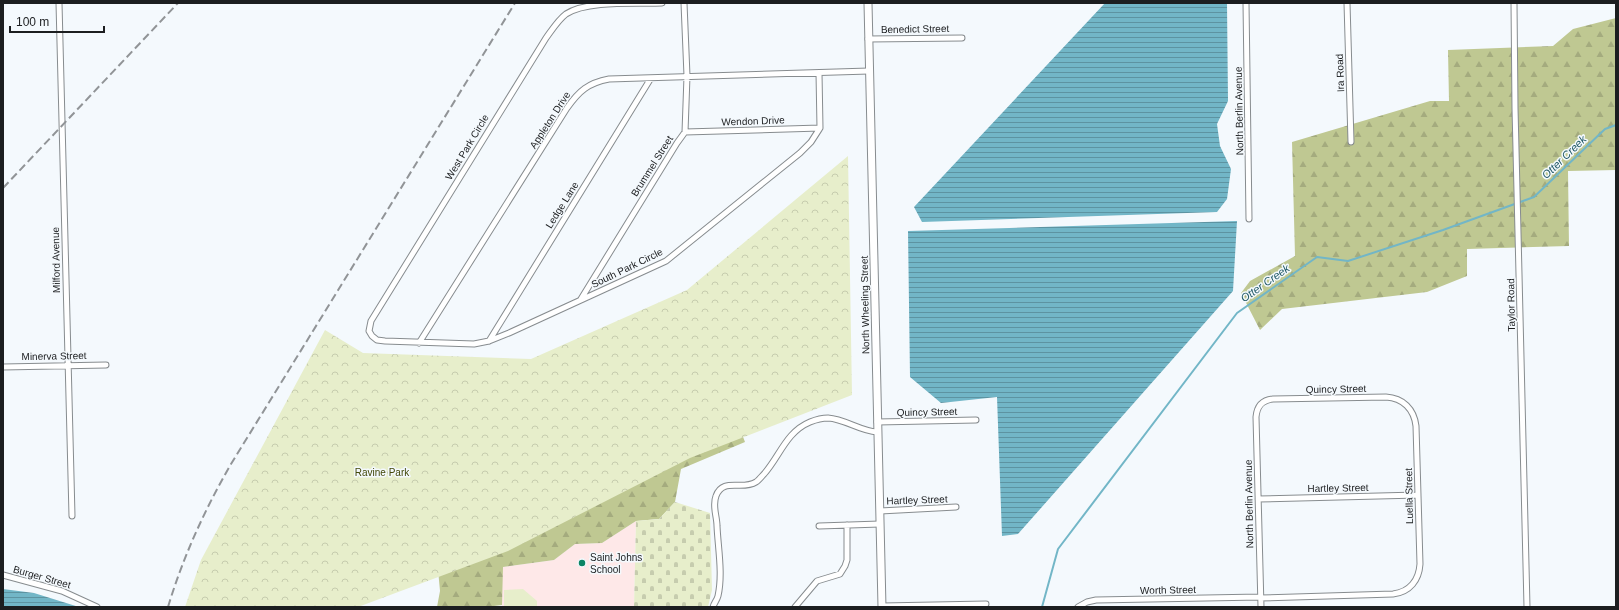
<svg xmlns="http://www.w3.org/2000/svg" width="1619" height="610" font-family="Arial,sans-serif">
<defs>
<pattern id="forest-firs" width="22" height="20" patternUnits="userSpaceOnUse"><rect width="22" height="20" fill="#bfc892"/><path d="M5 1l3.5 6h-7zM16 11l3.5 6h-7z" fill="#a4ab7e"/></pattern>
<pattern id="cemetery-stones" width="16" height="16" patternUnits="userSpaceOnUse"><rect width="16" height="16" fill="#e7eecb"/><path d="M2 7V4a2 2 0 0 1 4 0v3zM10 15v-3a2 2 0 0 1 4 0v3z" fill="#c6ccae"/></pattern>
<pattern id="park-crowns" width="20" height="18" patternUnits="userSpaceOnUse"><rect width="20" height="18" fill="#e7eecb"/><path d="M2 6a3 3 0 1 1 6 0M12 15a3 3 0 1 1 6 0" fill="none" stroke="#c6ccae"/></pattern>
<pattern id="water-rules" width="6" height="5" patternUnits="userSpaceOnUse"><rect width="6" height="5" fill="#72b6c7"/><path d="M0 2.5h6" fill="none" stroke="#5d93a1"/></pattern>
</defs>
<rect width="100%" height="100%" fill="#f4f9fd"/>
<path fill="#fee8e8" d="M636,521l-2,86h-132v-40l52,-7 21,-16 27,-1z"/>
<path fill="url(#forest-firs)" d="M1616,18v152l-48,1 1,75 -102,3v27l-40,16 -145,17 -22,21 -19,-37 9,-12 45,-25 -3,-114 138,-41h19l-1,-51 105,-4 20,-17z
M740,429l5,13 -64,27 -6,33 -16,17 -23,2 -34,22 -27,1 -21,16 -51,7 -1,38 -16,2h-49l3,-16 -3,-32z"/>
<path fill="url(#cemetery-stones)" d="M675,502l35,11 2,77 -4,17h-74l2,-86 23,-2z"/>
<path fill="url(#park-crowns)" d="M848,156l4,239 -162,63 -182,93 -150,56h-173l16,-47 124,-230 38,23 168,6 156,-69z"/>
<path fill="#e7eecb" d="M523,589l14,12v6h-33v-17z"/>
<path fill="url(#water-rules)" d="M1105,3h122l1,98 -11,23 3,22 11,23 -4,30 -10,13 -295,10 -8,-15z
M1237,221l-4,70 -215,243 -16,2 -5,-139 -56,6 -31,-26 -2,-146z
M3,589l31,4 45,14h-76z"/>
<g fill="none" stroke-linecap="round" stroke-linejoin="round">
<path stroke="#72b6c7" stroke-width="2" d="M1042,607l16,-58 179,-236 80,-56 31,4 95,-31 91,-33 71,-68 11,-4"/>
<g stroke="#878c8f" stroke-width="7">
<path id="street" d="M59,3l13,513
M662,3c-26,1 -75,-3 -96,11 -8,6 -14,16 -20,24l-175,283 -2,10 3,5 5,4 8,1 89,3 15,-3 20,-8 157,-72 134,-108 11,-11 9,-14 -1,-55
M1246,3l3,216
M1347,3l4,139
M1514,3l1,105 12,499
M868,39l94,-1
M685,132l135,-4
M581,299l96,-156 8,-11 2,-56 -3,-73
M489,341l162,-263
M419,343l148,-235c12,-17 21,-25 42,-29l260,-8
M3,367l103,-2
M877,422l99,-2
M1258,499l160,-4
M880,511l76,-4
M819,526l61,-2
M3,575l59,16 35,16
M1260,598l133,-4c17,-2 26,-14 27,-30l-4,-138c-2,-17 -13,-28 -30,-29l-113,2c-11,1 -16,7 -17,18l5,190
M882,606l104,-2
M713,607c1,-4 4,-7 5,-11 5,-22 0,-48 -1,-70 0,-10 -5,-20 -1,-30 7,-19 26,-5 40,-14 3,-2 6,-6 8,-8 16,-18 22,-42 46,-52 5,-2 12,-4 18,-4 17,1 32,13 49,14
M795,607l22,-26 23,-7 5,-8 2,-6v-35
M1078,607l9,-5 9,-2 164,-3"/>
</g>
<g stroke="#878c8f" stroke-width="9">
<path id="secondary" d="M868,3l14,604"/>
</g>
<use href="#street" stroke="#fff" stroke-width="5"/>
<use href="#secondary" stroke="#fff" stroke-width="7"/>
<path stroke="#919497" stroke-width="2" stroke-dasharray="8 4" stroke-linecap="butt" d="M3,188l175,-185
M168,607c15,-50 37,-98 63,-143l284,-461"/>
</g>
<circle fill="#0b8464" stroke="#f4f9fd" stroke-width="1.5" cx="582" cy="563" r="4"/>
<g text-anchor="middle" dominant-baseline="central" stroke-width="3" stroke-linejoin="round" paint-order="stroke">
<g font-size="10" fill="#1c1e20" stroke="#f4f9fd">
<text transform="translate(915 29) rotate(-1)">Benedict Street</text>
<text transform="translate(1340 73) rotate(-92)">Ira Road</text>
<text transform="translate(1239 111) rotate(-91)">North Berlin Avenue</text>
<text transform="translate(550 120) rotate(-57)">Appleton Drive</text>
<text transform="translate(753 121) rotate(-2)">Wendon Drive</text>
<text transform="translate(467 147) rotate(-59)">West Park Circle</text>
<text transform="translate(652 166) rotate(-58)">Brummel Street</text>
<text transform="translate(562 205) rotate(-58)">Ledge Lane</text>
<text transform="translate(56 260) rotate(-91)">Milford Avenue</text>
<text transform="translate(627 268) rotate(-26)">South Park Circle</text>
<text transform="translate(865 305) rotate(-91)">North Wheeling Street</text>
<text transform="translate(1511 305) rotate(-91)">Taylor Road</text>
<text transform="translate(54 356) rotate(-1)">Minerva Street</text>
<text transform="translate(1336 389) rotate(-1)">Quincy Street</text>
<text transform="translate(927 412) rotate(-1)">Quincy Street</text>
<text transform="translate(1338 488) rotate(-1)">Hartley Street</text>
<text transform="translate(1409 496) rotate(-91)">Luella Street</text>
<text transform="translate(917 500) rotate(-2)">Hartley Street</text>
<text transform="translate(1249 504) rotate(-91)">North Berlin Avenue</text>
<text transform="translate(42 577) rotate(16)">Burger Street</text>
<text transform="translate(1168 590) rotate(-1)">Worth Street</text>
</g>
<g font-size="10" fill="#424808" stroke="#f4f9fd">
<text x="382" y="472">Ravine Park</text>
</g>
<g font-size="10" fill="#1c1e20" stroke="#f4f9fd" text-anchor="start">
<text x="590" y="557">Saint Johns<tspan x="590" dy="12">School</tspan></text>
</g>
<g font-size="11" font-style="italic" fill="#1f5865" stroke="#f4f9fd">
<text transform="translate(1564 157) rotate(-44)">Otter Creek</text>
<text transform="translate(1265 283) rotate(-35)">Otter Creek</text>
</g>
</g>
<rect width="1619" height="610" fill="none" stroke="#1c1e20" stroke-width="8"/>
<path d="M10 26v6h94v-6" fill="none" stroke="#1c1e20" stroke-width="2"/>
<text x="16" y="26" font-size="12" fill="#1c1e20" stroke="#f4f9fd" stroke-width="3" paint-order="stroke">100 m</text>
</svg>
